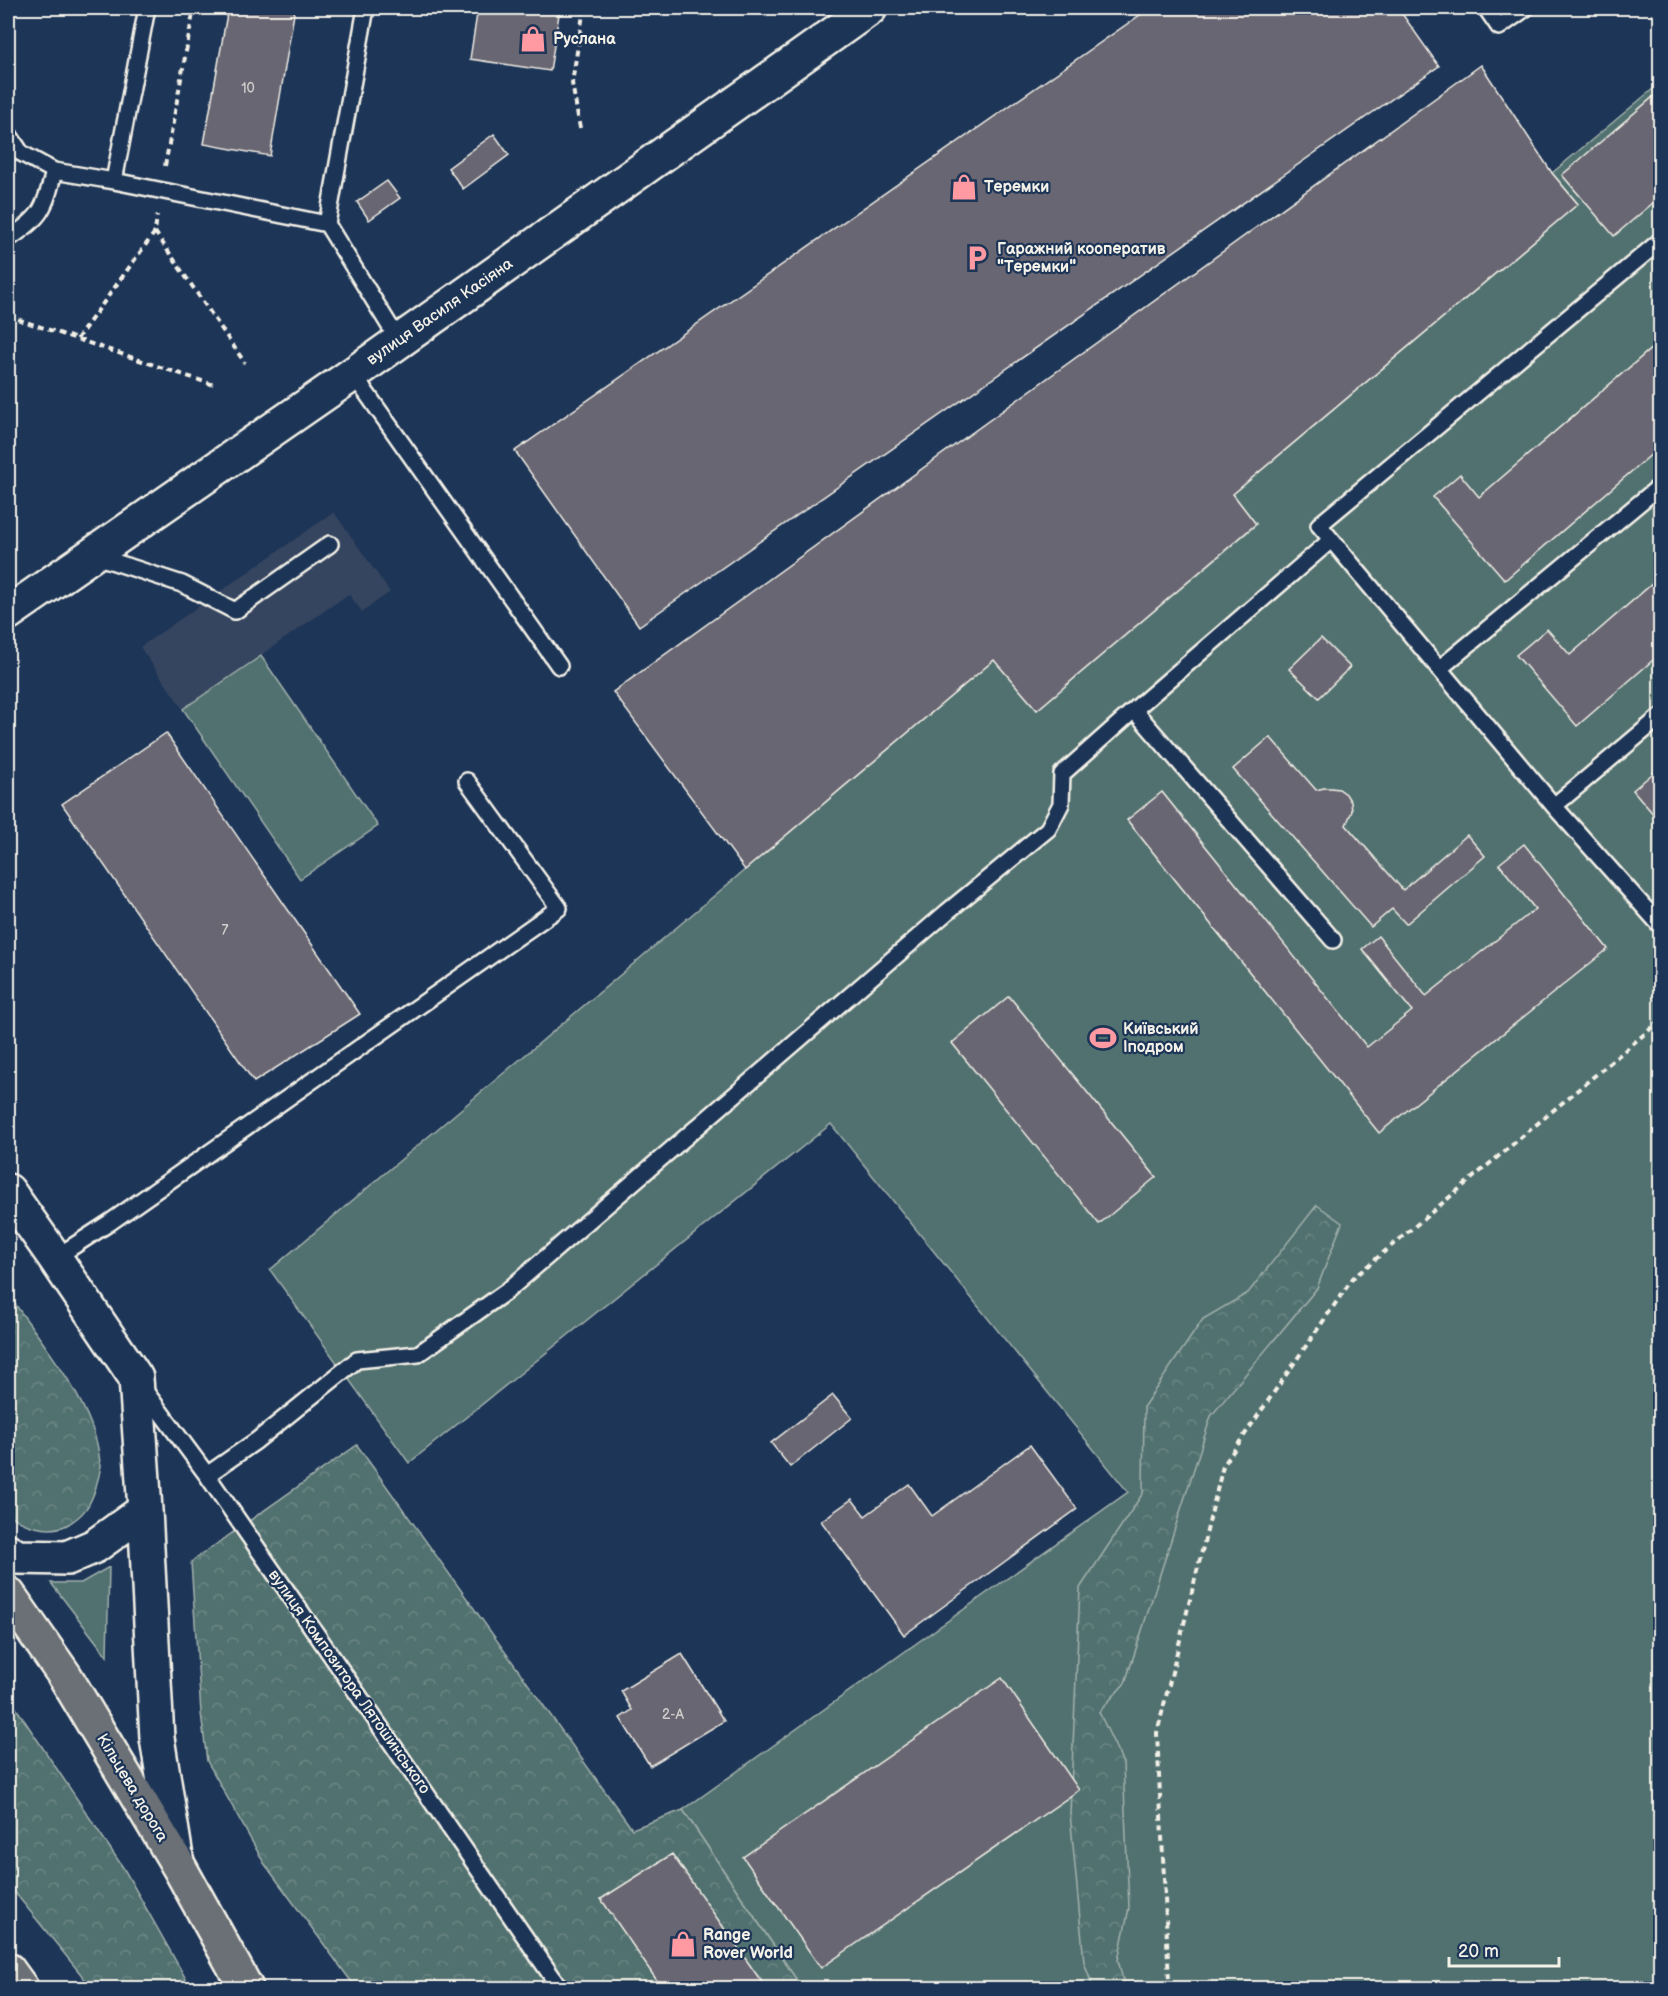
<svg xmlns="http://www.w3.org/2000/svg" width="1668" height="1996" font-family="'Balsamiq Sans',sans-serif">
<defs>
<pattern id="forest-crowns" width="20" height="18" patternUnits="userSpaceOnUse" patternTransform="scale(1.5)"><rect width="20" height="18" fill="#517170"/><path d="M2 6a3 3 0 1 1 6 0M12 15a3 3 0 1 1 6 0" fill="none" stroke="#6b8684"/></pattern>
</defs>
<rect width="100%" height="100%" fill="#1d3557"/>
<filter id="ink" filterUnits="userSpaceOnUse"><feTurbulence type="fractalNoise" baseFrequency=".0167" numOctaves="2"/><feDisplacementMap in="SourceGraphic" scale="12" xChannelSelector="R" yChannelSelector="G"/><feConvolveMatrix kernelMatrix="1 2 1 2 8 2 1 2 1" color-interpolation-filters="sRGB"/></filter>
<g filter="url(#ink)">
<path fill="#34445f" d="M334,512l56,80 -28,20 -13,-18 -166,115 -43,-62z"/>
<path fill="#517170" stroke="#a2b1ac" stroke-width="1.5" d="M1660,83v1905h-858l-119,-178 445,-318 -297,-368 -422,339 -139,-193 724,-610 43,50 219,-185 -23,-31 345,-290 -26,-31z
M261,656l117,170 -78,53 -117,-170z
M109,1567l-2,89 -56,-73h30z"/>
<path fill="url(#forest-crowns)" stroke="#a2b1ac" stroke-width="1.5" d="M1317,1205l25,18 -25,65 -106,128 -86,267 -26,29 24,51 6,145 -11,52 7,28h-32l-9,-26 -14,-149 10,-225 63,-95 1,-87 59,-87 45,-26z
M8,1294c32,47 93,116 92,175 0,6 -3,12 -4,18 -6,19 -12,28 -29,38 -18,9 -45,1 -59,-12z
M357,1445l275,384 51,-19 119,178h-446l-92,-125 -57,-102 -6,-48 -10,-151z
M8,1696l116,173 67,119h-99l-84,-104z"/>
<path fill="#696673" stroke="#f4f1e8" stroke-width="1.5" d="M228,8h67l-25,148 -66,-12z
M478,8h82l-10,63 -80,-12z
M1150,8h248l41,58 -800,560 -124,-175z
M1481,65l71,108 26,31 -345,290 23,30 -219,186 -43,-50 -249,210 -132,-178z
M1660,91v106l-46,39 -52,-61z
M494,134l15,21 -46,34 -15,-21z
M387,181l13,17 -31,22 -12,-18z
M1660,341v106l-155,133 -72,-83 27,-23 19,23z
M1660,577v77l-83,72 -61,-71 31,-26 23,26z
M1321,638l29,29 -31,31 -30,-29z
M166,733l194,281 -106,68 -192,-278z
M1270,737l46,53 8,-2h7l8,1 7,5 5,8 1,9 -6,14 57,65 64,-55 18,21 -79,68 -14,-15 -21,18 -138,-158z
M1658,769l2,3v50l-27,-32z
M1162,792l205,255 45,-36 -50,-62 16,-13 48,60 109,-87 -36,-45 25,-20 84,105 -229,184 -252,-313z
M1009,996l147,181 -57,47 -147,-181z
M833,1395l19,23 -62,49 -19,-24z
M1030,1445l47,64 -173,126 -83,-114 31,-22 13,17 44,-32 23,32z
M682,1654l42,67 -74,45 -30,-48 12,-8 -11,-19z
M1002,1678l77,112 -258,178 -78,-111z
M672,1854l94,134h-104l-61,-89z"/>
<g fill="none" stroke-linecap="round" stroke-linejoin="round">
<g stroke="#f4f1e8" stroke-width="20">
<path id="lane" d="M366,8l-39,216 72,117
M1486,8l13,19 27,-19
M8,133l13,20 33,18 60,10 213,43
M114,181l33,-173
M8,239c33,-21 37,-30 46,-68
M1660,241l-341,284 235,281 106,119
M353,374l206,292
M93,555l89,29 53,27 95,-67
M1439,669l221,-183
M1134,710l199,230
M1554,806l106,-89
M55,1258l54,-35 450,-315 -92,-127
M142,1387l65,88 353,513
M207,1475l49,-34 101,-81 61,-6 89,-63 440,-379 101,-83 13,-25 1,-30 72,-64 197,-170"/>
</g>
<g stroke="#f4f1e8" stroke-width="38">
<path id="secondary" d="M8,613l345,-239 517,-366
M8,1191l47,67 81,120 9,132 12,228 20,125
M8,1551l9,6 50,1 28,-12 50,-36"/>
</g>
<g stroke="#f4f1e8" stroke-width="38">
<path id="highway" d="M8,1594l57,82 112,187 69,125
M8,1970l13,18"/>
</g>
<path stroke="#f4f1e8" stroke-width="4" stroke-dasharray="6 4.5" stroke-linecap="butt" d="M580,128l-8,-45 12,-75
M165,166l29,-158
M155,232l90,131
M8,316l206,69
M77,339l78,-107 2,-17
M1172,1988l-3,-7 -12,-248 66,-267 130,-188 307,-257"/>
<use href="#lane" stroke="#1d3557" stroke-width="15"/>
<use href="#secondary" stroke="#1d3557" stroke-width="33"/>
<use href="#highway" stroke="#6b6f75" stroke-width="33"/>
</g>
</g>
<defs>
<g id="shop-bare" transform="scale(2.07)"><path d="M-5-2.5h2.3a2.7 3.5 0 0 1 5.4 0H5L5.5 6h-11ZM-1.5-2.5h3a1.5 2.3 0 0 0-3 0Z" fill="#ff9aa2" stroke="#1d3557" stroke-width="2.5" paint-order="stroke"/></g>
<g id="parking-bare" transform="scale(2.07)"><path d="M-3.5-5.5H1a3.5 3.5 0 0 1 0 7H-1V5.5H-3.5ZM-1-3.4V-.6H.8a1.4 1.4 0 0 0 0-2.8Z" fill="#ff9aa2" stroke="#1d3557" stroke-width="2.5" paint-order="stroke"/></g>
<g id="stadium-bare" transform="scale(2.07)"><path d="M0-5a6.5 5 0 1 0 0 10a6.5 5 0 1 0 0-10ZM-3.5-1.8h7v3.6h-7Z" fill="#ff9aa2" stroke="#1d3557" stroke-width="2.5" paint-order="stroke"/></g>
</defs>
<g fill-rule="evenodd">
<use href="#shop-bare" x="533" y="39"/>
<use href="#shop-bare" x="964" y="187"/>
<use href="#parking-bare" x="977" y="258"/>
<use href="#stadium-bare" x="1103" y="1038"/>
<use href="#shop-bare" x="683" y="1944"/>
</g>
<g text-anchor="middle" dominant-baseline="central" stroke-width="4.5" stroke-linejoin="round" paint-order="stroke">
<g font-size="14" fill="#d1cecb">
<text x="248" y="88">10</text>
<text x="225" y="930">7</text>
<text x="673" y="1714">2-А</text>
</g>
<g font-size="16" font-weight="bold" fill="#f4f1e8" stroke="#1d3557" text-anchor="start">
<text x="553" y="39">Руслана</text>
<text x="984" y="187">Теремки</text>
<text x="997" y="249">Гаражний кооператив<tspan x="997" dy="18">"Теремки"</tspan></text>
<text x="1123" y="1029">Київський<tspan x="1123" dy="18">Іподром</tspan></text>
<text x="703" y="1935">Range<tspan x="703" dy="18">Rover World</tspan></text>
</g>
<g font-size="16" fill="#f4f1e8" stroke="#1d3557">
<text transform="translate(440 312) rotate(-35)">вулиця Василя Касіяна</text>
<text transform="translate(349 1682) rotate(55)">вулиця Композитора Лятошинського</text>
<text transform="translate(132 1788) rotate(59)">Кільцева дорога</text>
</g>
</g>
<rect width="1668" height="1996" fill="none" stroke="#1d3557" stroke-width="30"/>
<rect x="15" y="15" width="1638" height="1966" fill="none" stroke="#f4f1e8" stroke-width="2" filter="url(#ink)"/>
<path d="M1449 1957v9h110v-9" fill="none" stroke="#f4f1e8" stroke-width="3"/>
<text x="1458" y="1957" font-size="18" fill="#f4f1e8" stroke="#1d3557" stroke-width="4.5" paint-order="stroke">20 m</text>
</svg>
